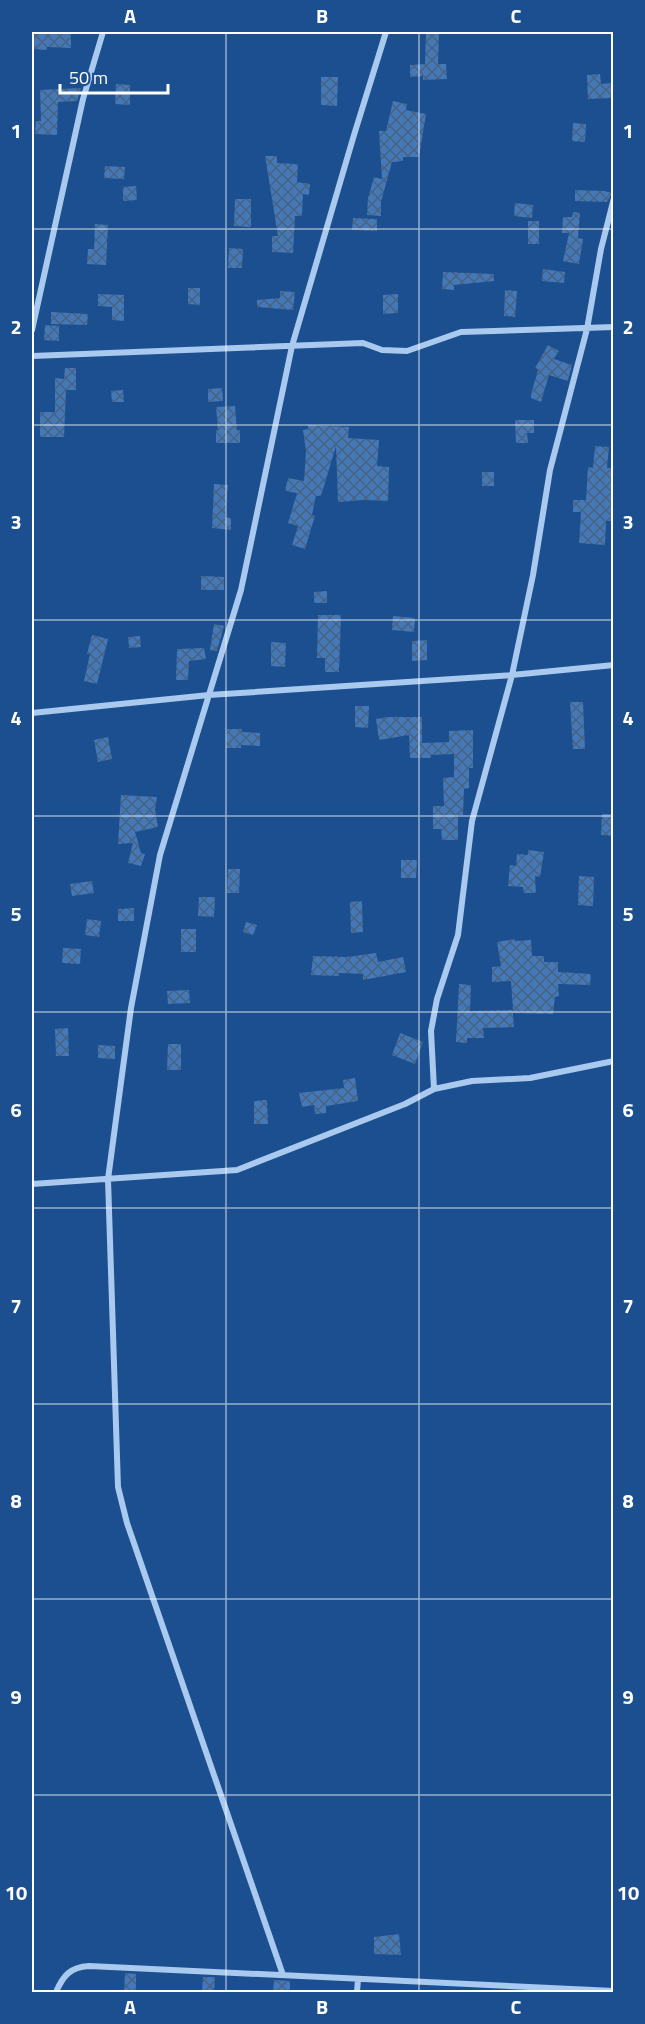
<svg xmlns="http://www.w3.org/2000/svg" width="645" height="2024" font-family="'Titillium Web',sans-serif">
<defs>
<pattern id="building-cross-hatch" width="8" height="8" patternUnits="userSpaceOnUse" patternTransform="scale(1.5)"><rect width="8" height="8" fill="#4478b7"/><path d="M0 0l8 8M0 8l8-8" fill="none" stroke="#486282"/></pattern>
</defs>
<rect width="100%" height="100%" fill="#1b4f8f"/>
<path fill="url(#building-cross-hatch)" d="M35,32l36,1v15l-24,-1v3l-15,-1v-14h3z
M426,32h13l-1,32h8l1,15 -24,1v-4l-13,1v-12l15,-1z
M600,74l1,10 12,-1v15l-25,1 -1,-24z
M321,77h17l-1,29 -16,-1z
M116,84l14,1v20l-15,-1z
M81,88l-4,13 -19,1 -1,33 -22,-1 1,-13h5l-1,-31z
M393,101l14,3 -1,6 20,4 -7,43h-16v4l-11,1 -11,40v14l-14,-1 1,-17 6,-21 8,2 -3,-48h7z
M573,123l13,1 -1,18 -13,-1z
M265,156h12v7l21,1 -1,18 13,2 -1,11 -6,-1 -1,22h-7l-2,37 -21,-1v-16h6z
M105,166l20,1 -1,12 -20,-1z
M136,186l1,14 -14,1v-14z
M575,190l29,1 8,2 -5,9 -32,-1z
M235,199h16v28l-17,-1z
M515,203l18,2 -1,13 -18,-2z
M573,212l7,1 -2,25 5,1 -4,25 -16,-3 6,-28h-7l1,-16h9z
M353,218l24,1v12l-25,-1z
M528,221h11v23h-11z
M95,224l13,1 -2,40 -19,-1 1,-15h6z
M229,248l14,1 -1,19h-14z
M543,269l22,3 -1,11 -22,-2z
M443,272l51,2v7l-40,4v5l-12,-1z
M188,288h12v17l-12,-1z
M505,290l12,1 -2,26 -11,-1z
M280,291l15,1 -2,18 -36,-3v-7l23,-2z
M98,294l26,1v26l-12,-1v-13l-14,-1z
M398,294v19l-15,1v-19z
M51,312l37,2 -1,11 -36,-1z
M45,325l14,1v15l-15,-1z
M548,345l11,6 -5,8 18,6 -4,16 -19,-6 -8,27 -10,-4v-4l7,-24 -3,-2z
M65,368h11v22h-10l-2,47h-24v-25h15v-34l9,1z
M222,388l1,13 -15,1v-13z
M123,390l1,12h-12l-1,-11z
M235,406l2,24h3v13h-24v-13h2l-2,-23z
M515,420h19v13h-7l1,10h-12z
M308,425l41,2 -1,11 31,2 -2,26 12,1v5l-1,29 -24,-1 -26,2 -2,-56 -15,50h-5l-4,19 3,1 -10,33 -13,-4 6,-19 -10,-3 9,-30 -12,-2 3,-13 16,3 2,-30 -3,-21 5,-1z
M595,446l14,1 -2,21h7v53h-8l-1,24 -26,-2 2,-31h-8v-12h13l2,-33 5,1z
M482,472h12v14h-12z
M214,484l14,1 -3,32 6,1v12l-19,-2z
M201,576l23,1v13h-23z
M327,591v12h-13v-11z
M318,615h23l-2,57h-14v-14h-8z
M393,616l22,2 -1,14 -22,-2z
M214,624l10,2 -7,25 -7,-1z
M92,635l16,4 -11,45 -13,-3 6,-27h-3z
M140,636l1,11 -12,1 -1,-11z
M427,640v20l-15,1v-20z
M271,642l15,1 -1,24 -14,-1z
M204,648l2,11 -17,2 -1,19h-12l1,-31z
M570,702h13l2,47h-12z
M355,706h14l-1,22 -13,-1z
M388,717h34v26l27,-1v-11l24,-1v38h-4v20l-5,1 -1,26h-5v25h-16l-1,-11h-8v-23h11l-1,-28 11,-1v-23l-23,1v3h-21l-1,-23 -30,5 -3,-21z
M227,729h15v3l18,1v13l-19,-1v3h-15z
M108,737l4,22 -14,3 -4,-22z
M121,795l36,2 -2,13 3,17 -23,5 6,21 4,1 -4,12 -13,-3 5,-20 -15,1z
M602,814h12v22l-13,-1z
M528,850l16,2 -4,25 -5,-1 1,17h-12l-1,-6 -15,-1 2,-21 6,1 1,-12 11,1z
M401,860h16l-1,18h-15z
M228,869h12l-1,24h-12z
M579,876l15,1 -1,29 -15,-1z
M92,881l2,12 -22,3 -2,-12z
M199,897h16l-1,20 -16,-1z
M362,901l1,31 -12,1 -1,-31z
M134,908v13h-16v-12z
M87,919l14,2 -2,16 -14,-2z
M246,922l11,3 -4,10 -10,-3z
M181,929h15v23h-15z
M514,939l1,2 16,-1 1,16h12v6h14v10l33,2 -1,11 -32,-1 1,12 -4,1 -2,17 -40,-1 1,14 -31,1 1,10h-17v5l-11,-1 3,-58 12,1 -1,26 43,-1 -2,-29 -19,1v-15l9,-1 -4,-24z
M63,948l18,1 -1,15 -18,-1z
M376,953l2,9 25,-5 3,15 -43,8v-6l-24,-1v3l-28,-1 2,-19 34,1z
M189,990l1,13 -22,1 -1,-13z
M68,1028l1,28h-13l-1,-27z
M400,1033l23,9 -8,22 -23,-9z
M168,1044h13v26h-14z
M98,1045l17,1v13l-17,-1z
M355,1078l3,23 -32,5v7l-11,1 -1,-9 -12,2 -3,-14 45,-5 -1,-8z
M267,1100l1,24h-14v-23z
M399,1934l2,21 -27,-1v-17z
M125,1973l11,1v18h-12z
M203,1977h12l-1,15h-12z
M274,1980l16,1v11h-17z"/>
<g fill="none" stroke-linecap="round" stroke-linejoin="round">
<path stroke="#a9c9ee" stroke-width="6" d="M32,330l51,-231 20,-67
M32,356l331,-13 19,7 25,1 54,-19 153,-5
M32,713l177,-18 303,-20 102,-10
M434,1089l-3,-58 6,-32 21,-64 14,-114 40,-146 21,-100 17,-105 37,-141 14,-80 13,-51
M32,1184l205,-14 168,-66 29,-15 38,-8 58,-3 84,-17
M283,1975l-156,-452 -9,-36 -10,-308 23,-171 29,-153 81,-265 51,-244 62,-211 32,-103
M56,1992c7,-16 14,-25 33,-26l525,25
M357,1992l1,-13"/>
</g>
<path fill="none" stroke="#fff" stroke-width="1.5" stroke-opacity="0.55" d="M226,32v1960M419,32v1960M32,229h582M32,425h582M32,620h582M32,816h582M32,1012h582M32,1208h582M32,1404h582M32,1599h582M32,1795h582"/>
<rect width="645" height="2024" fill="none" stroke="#1b4f8f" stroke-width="66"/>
<path d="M60 84v9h108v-9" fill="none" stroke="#ffffff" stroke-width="3"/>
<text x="69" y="84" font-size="18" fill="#ffffff" stroke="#1b4f8f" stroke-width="4.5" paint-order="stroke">50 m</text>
<rect x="33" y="33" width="579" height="1958" fill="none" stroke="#fff" stroke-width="2"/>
<g font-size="20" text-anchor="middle" font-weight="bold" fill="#fff">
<text x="130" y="23">A</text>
<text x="322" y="23">B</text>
<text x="516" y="23">C</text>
<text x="16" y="138">1</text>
<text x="628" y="138">1</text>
<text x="16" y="334">2</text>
<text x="628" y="334">2</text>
<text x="16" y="529">3</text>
<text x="628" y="529">3</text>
<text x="16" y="725">4</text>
<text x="628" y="725">4</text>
<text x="16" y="921">5</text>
<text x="628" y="921">5</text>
<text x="16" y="1117">6</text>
<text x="628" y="1117">6</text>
<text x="16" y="1313">7</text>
<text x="628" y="1313">7</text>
<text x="16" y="1508">8</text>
<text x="628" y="1508">8</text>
<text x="16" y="1704">9</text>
<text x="628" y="1704">9</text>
<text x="16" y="1900">10</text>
<text x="628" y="1900">10</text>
<text x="130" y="2014">A</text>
<text x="322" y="2014">B</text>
<text x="516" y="2014">C</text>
</g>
</svg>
